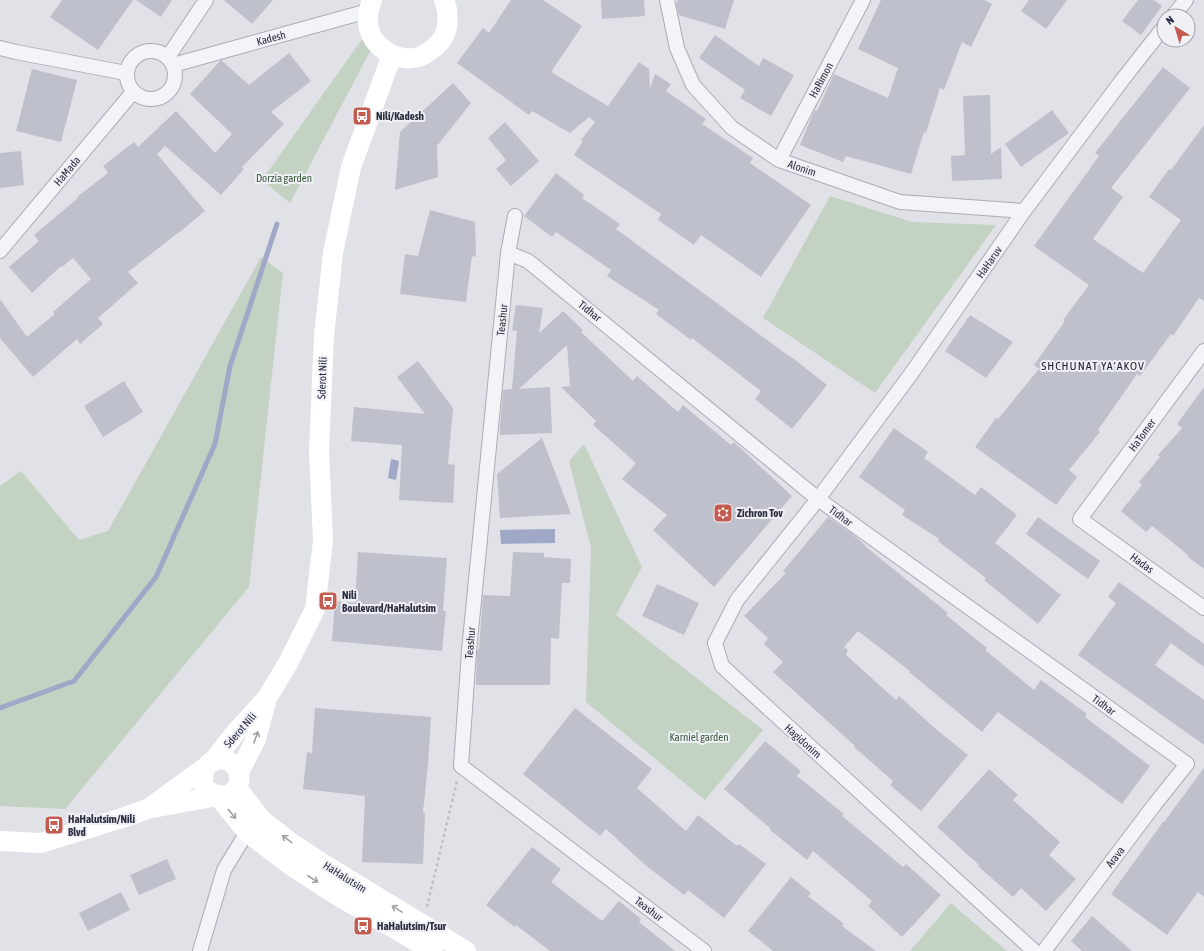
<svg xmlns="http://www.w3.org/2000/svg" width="1204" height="951" font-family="'Asap Condensed',sans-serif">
<rect width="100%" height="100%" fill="#e1e2e8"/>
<path fill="#c3d2c3" d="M365,35l9,9 -84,159 -28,-23z
M830,196l82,26 84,3 -121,168 -112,-75z
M261,257l22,16 -34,314 -184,222 -65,-3v-320l21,-15 58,69 29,-9z
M584,444l58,123 -26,48 147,115 -58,70 -119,-98 5,-154 -22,-87z
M951,903l56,48h-97z"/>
<path fill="#9fa8c6" d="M391,459l8,2 -3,19 -8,-2z
M555,529v14l-54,1 -1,-14z"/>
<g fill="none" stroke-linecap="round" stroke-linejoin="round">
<path stroke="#9fa8c6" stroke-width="5" d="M0,708l74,-27 82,-104 59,-133 15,-78 47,-142"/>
</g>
<path fill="#bec0cb" d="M62,0h71l-35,50 -48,-33z
M136,0h36l-11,17z
M224,0h49l-21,24z
M511,0h32l39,26 -31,46 57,34 31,-44 10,7 1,20 5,-15 16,10 -5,7 40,28 -4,5 51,34 -3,5 61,42 -50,72 -60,-42 -7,10 -36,-25 3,-6 -87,-59 9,-14 -2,-1 14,-18 -6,-5 -19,16 -38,-22 -3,4 -72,-52 26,-35 6,5z
M601,0h43l1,16 -43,3z
M678,0h56l-9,29 -46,-14 -3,-11z
M881,0h103l8,4 -21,43 -9,-5 -18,48 -4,-2 -14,45 -2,-1 -13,42 -65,-18 -3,6 -43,-17 12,-29 3,-6 2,1 17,-37 54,24 10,-30 -40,-19z
M1029,0h38l-21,29 -25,-18z
M1138,0h16l8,6 -21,29 -19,-14z
M715,35l44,31 4,-8 31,17 -23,41 -31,-18 5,-8 -46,-32z
M289,53l22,28 -40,31 13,12 -42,43 2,2 -23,26 -56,-49 -8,8 48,57 -25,21h-1l-51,40 10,11 -40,35 5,6 -23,20 -3,-5 -44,38 -33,-39v-39l27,38 28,-23 -2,-2 38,-33 -18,-21 -11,9 -1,-1 -29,27 -23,-26 30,-26 -5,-6 44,-37 -1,-1 31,-24 -5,-7 31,-24 4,5 38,-36 39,42 17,-19 -42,-40 31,-34 28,25z
M1163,67l27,21 -79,100 12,9 -30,42 50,34 38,-53 -32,-23 20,-28 2,1 33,-45v176l-5,-3 -26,38 -2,-2 -31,42 -3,-2 -39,56 2,2 -31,38 8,7 -21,28 -81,-58 21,-29 2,1 41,-50 -5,-4 31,-44 -2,-1 26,-35 -55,-39 65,-90 -4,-3z
M32,69l45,11 -16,62 -45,-11z
M453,83l18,20 -34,43 1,31 -43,13 5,-58z
M990,95l1,59 10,-7 1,32 -50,2 -1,-25 14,-1 -2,-59z
M1052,110l17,23 -48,34 -16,-23z
M505,122l34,39 -28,25 -15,-17 10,-9 -18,-22z
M21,151l3,34 -24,3v-35z
M556,173l28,22 -2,3 38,26 -4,5 173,127h1l37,29 -35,44 -37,-30 6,-8 -69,-53 -1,2 -35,-26 3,-4 -52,-34 4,-6 -55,-38 -4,5 -28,-21z
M430,210l45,12 1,35 -4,-1 -6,46 -66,-8 5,-40 13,2z
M516,305l27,3 -4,25 24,-22 20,19 -2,2 52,49 4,-5 41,36 5,-7 48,40 3,-3 58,54 -78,91 -61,-57 14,-15 -45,-36 14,-16 -43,-38 3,-4 -35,-34 9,-1 -3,-41 -48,44 31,-2 2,46 -52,2v-8l3,-37 9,-1 5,-58 -5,-1z
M970,315l43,27 -27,36 -41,-27z
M418,361l35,47 -5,56 7,1 -2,38 -54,-3 3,-55 -51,-4 3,-34 71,7 -28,-37z
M124,381l19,31 -40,25 -19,-31z
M1204,387v182l-17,-13 1,-1 -36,-29 -6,6 -25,-21 21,-26 -3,-3 21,-25 -2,-2 24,-27 -5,-4z
M894,428l34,24 -4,6 51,37 6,-8 36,28 -22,28 66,52 -23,29 -54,-44 2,-2 -48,-37 1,-2 -37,-24 3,-5 -46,-33z
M542,438l29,76 -71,4 -3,-44z
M828,517l23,16 15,13v1l82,66 -2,2 41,33 -2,2 49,40 7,-10 46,34 -2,3 65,49 -28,38 -124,-92 -16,20 -73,-60 1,-1 -52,-40 -14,16 4,3 -2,5 50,45 3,-4 38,34 31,25 -47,56 -31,-26 3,-4 -39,-34 1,-1 -82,-74 10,-10 -19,-18 4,-6 -24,-22 42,-43 -3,-2z
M1038,517l62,44 -12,18 -62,-45z
M358,552l89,6 -4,53h3l-4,40 -110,-10 3,-40 20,2z
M513,552l31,1v4l27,2 -1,24h-8l-3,56 -8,-1 -1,47h-74l1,-33 1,-3h1l4,-54 27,1z
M1119,582l85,62v23l-33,-24 -16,22 49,35v45l-126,-90 38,-52 -8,-6z
M657,584l42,19 -15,32 -42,-19z
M315,708l116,9 -3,48 -5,47 2,1 -2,51 -61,-2 3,-66 -62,-7 4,-37 5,1z
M575,708l77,61 -15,19 49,43 12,-16 39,31 2,-2 27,20 -42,54 -36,-28 -4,5 -40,-31 -38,-35 -6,7 -77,-62z
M765,741l36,30 -4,5 47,38 -2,2 61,51 3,-3 35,31 -39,42 -34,-31 4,-5 -59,-50 -6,9 -37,-30 1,-1 -47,-40z
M1204,768v129l-6,-5 -31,43 -56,-41 52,-72h1z
M989,769l29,26 -5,5 47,42 -11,13 27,24 -30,32 -25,-23 -8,9 -35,-31 1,-1 -42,-38z
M532,847l29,22 -10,13 51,39 17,-20 22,18 -2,3 36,29h-125l-34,-26 -1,2 -29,-22z
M167,859l9,20 -37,16 -9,-20z
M791,877l20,16 -3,3 36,28 -2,2 34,25h-103l-25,-20z
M121,892l9,18 -42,21 -9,-18z
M1092,916l40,35h-50l-11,-10z"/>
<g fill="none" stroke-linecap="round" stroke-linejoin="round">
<g stroke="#aaacb5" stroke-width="16">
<path id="street" d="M667,0l10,48 16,37 39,43 47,32 121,42 124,9
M1173,16l13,-16
M0,48l16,4 110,21
M127 75a24 24 0 1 1 48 0a24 24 0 1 1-48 0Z
M168,57l38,-57
M173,65l195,-54
M779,160l84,-160
M515,216l-7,37 -39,398 -8,115 243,185
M0,251l133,-159
M508,253l20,8 290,238 369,265 -32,40 -111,147
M1204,351l-124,168 124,89
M200,951l24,-81 23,-38 6,-6
M1034,951l-312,-285 -7,-23 22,-43 81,-101 93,-125 113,-163 99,-132 41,-52"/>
</g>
<path stroke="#bfc0c7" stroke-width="2.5" stroke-dasharray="3 3" stroke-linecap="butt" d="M427,907l30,-126"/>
<use href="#street" stroke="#f3f4f7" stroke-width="14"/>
<path stroke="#fff" stroke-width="20" d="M372,0c-3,8 -5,15 -4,24 3,23 29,39 50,33 8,-2 13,-7 19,-12 4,-4 9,-11 10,-18 1,-9 1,-19 -3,-27
M222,759c35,9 11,56 -18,28 -3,-15 1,-26 18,-28z
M213,761l23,-29 31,-34 21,-35 27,-54 8,-68 -4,-91 5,-114 9,-83 18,-86 41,-112
M239,772l17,-33 10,-37
M237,788l24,31 29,23 35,23 141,86
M218,796l29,36 42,32 46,30 98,57
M152,806l55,-40
M0,841l41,2 84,-26 22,-8 71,-13"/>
</g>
<defs><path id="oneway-shaft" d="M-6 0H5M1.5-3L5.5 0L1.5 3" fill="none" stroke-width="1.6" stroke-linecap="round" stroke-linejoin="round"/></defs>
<g stroke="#9fa0a9">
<use href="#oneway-shaft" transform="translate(256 737) rotate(-70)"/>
<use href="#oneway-shaft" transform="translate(232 814) rotate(51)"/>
<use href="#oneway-shaft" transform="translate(287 839) rotate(-143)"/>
<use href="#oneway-shaft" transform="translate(313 879) rotate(33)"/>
<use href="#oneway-shaft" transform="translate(397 909) rotate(-149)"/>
</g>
<defs>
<g id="bus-square" transform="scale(1)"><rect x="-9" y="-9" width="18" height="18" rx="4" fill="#c45b4f" stroke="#f0f1f6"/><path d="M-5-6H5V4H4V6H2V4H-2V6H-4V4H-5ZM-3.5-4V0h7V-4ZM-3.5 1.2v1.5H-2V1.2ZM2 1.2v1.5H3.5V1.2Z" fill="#fff"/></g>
<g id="synagogue-square" transform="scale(1)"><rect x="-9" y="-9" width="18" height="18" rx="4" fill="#c45b4f" stroke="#f0f1f6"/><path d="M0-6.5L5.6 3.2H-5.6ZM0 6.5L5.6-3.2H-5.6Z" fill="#fff"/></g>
</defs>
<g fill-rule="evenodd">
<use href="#bus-square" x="362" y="116"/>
<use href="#synagogue-square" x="723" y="513"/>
<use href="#bus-square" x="328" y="601"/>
<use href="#bus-square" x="54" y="825"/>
<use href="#bus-square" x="363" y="926"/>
</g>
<g text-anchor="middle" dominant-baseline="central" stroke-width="4" stroke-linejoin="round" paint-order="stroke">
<g font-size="11" fill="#2a2d3f" stroke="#f0f1f6">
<text transform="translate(271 38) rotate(-15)">Kadesh</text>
<text transform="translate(821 80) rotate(-62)">HaRimon</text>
<text transform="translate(802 168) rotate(19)">Alonim</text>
<text transform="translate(67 171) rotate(-50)">HaMada</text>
<text transform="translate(989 262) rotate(-55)">HaHaruv</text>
<text transform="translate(590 311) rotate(39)">Tidhar</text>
<text transform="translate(502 320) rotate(-84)">Teashur</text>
<text transform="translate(322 378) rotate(-88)">Sderot Nili</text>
<text transform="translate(1142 435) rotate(-54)">HaTomer</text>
<text transform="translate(841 516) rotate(36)">Tidhar</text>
<text transform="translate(1142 563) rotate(36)">Hadas</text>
<text transform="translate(470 643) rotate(-85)">Teashur</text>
<text transform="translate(1104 705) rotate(36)">Tidhar</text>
<text transform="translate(240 730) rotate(-49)">Sderot Nili</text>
<text transform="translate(803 741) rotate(42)">Hagidonim</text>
<text transform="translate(1115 857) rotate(-53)">Arava</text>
<text transform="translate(345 877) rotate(32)">HaHalutsim</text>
<text transform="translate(649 909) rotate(37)">Teashur</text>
</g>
<g font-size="11" font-weight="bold" fill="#2a2d3f" stroke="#f0f1f6" text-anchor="start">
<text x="376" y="116">Nili/Kadesh</text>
<text x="737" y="513">Zichron Tov</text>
<text x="342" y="595">Nili<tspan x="342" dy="13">Boulevard/HaHalutsim</tspan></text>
<text x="68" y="819">HaHalutsim/Nili<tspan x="68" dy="13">Blvd</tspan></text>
<text x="377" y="926">HaHalutsim/Tsur</text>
</g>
<g font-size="11" fill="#39593b" stroke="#f0f1f6">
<text x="284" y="178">Dorzia garden</text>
<text x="699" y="737">Karniel garden</text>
</g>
<g font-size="12" letter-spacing="1" fill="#1d1e30" stroke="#f0f1f6">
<text x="1093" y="366">SHCHUNAT YA'AKOV</text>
</g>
</g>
<g transform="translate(1176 28) rotate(322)"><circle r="19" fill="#f0f1f6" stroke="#a1a3ad"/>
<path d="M0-3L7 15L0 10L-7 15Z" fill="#c45b4f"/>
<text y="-6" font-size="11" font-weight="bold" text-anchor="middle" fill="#2a2d3f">N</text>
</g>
</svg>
